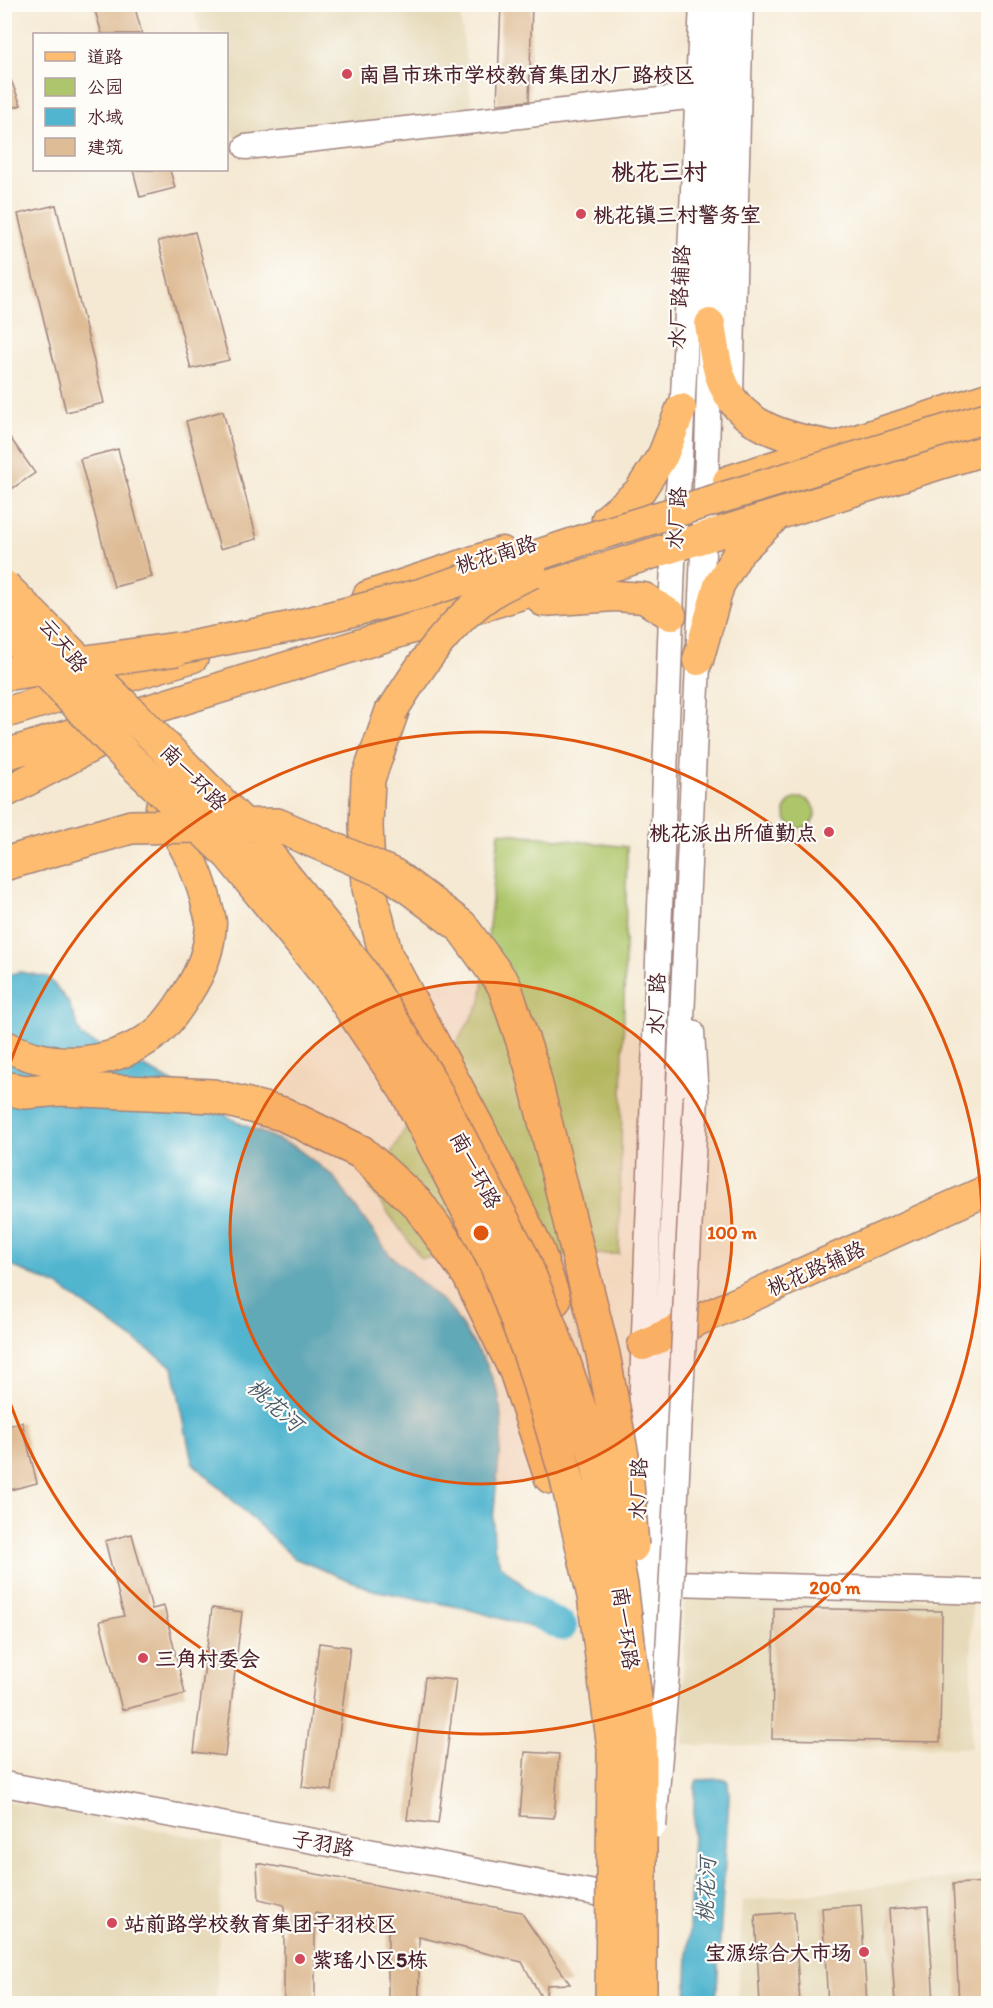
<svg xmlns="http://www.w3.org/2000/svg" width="993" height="2008" font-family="Itim,'LXGW WenKai TC',sans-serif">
<rect width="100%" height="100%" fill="#fdfcf7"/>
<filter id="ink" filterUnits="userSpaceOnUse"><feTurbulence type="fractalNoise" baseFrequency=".0167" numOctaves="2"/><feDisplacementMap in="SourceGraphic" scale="12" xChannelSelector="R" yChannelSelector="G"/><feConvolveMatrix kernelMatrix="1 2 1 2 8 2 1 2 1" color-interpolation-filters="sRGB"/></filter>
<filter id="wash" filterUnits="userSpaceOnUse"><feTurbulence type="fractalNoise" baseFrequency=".008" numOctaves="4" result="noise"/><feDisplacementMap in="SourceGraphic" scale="24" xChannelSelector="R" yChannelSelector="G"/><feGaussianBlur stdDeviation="1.35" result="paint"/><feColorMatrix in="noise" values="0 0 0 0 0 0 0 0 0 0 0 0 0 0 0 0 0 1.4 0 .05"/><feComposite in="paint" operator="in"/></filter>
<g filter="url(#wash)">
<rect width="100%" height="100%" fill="#f5e9d3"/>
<path fill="#e6daba" d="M415,4l45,10 13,100 -237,29 -9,-29 -1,-80h-25l-9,-29z
M684,1596l288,4 -1,148 -288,-3z
M4,1801l218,41 -6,161h-211z
M988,1874v129l-251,1 5,-103z"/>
<path fill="#aec66b" stroke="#7c724b" stroke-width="1.5" d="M785 813a15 15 0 1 1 30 0a15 15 0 1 1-30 0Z
M499,832l128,15 -8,407 -198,4 -51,-70 111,-186z"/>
<path fill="#51b5cf" stroke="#4e6a7d" stroke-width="1.5" d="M20,972l28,5 20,25 14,35 76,37 79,48 58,25 38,29 56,78 61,54 36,55 13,33 3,31 -9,93 1,27 6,17 55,51 -7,17 -84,-24 -91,-18 -79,-32 -102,-96 -19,-95 -115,-81 -53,-23v-288z
M725,1779l3,3 1,14 -13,207h-30l9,-217 2,-6z"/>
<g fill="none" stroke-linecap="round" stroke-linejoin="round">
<path stroke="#51b5cf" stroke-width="30" d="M516,1602l46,24"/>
</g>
<g id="blocks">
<path fill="#debc95" d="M93,4h41l8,30h-40z
M501,4h31l-3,97 -32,3z
M4,63l17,42 -17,6z
M133,170h37l5,18 -35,9z
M56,205l48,198 -38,9 -48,-198z
M195,232l34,128 -38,9 -33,-128z
M223,411l34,128 -37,10 -34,-128z
M4,429l31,44 -31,21z
M118,449l34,128 -38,10 -34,-128z
M22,1422l15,61 -27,7 -6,-22v-41z
M132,1534l20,75 12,-3 21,88 -63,16 -22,-89 24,-5 -19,-75z
M212,1608l30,4 -17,144 -31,-4z
M774,1608l168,3 -2,131 -168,-3z
M319,1643l31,4 -18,144 -30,-4z
M425,1677l31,3 -18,144 -31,-4z
M525,1752l34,2 -5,64 -34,-2z
M257,1863l264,49 49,72 -23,1 -2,19 -23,-42 -103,-25v67h-31v-74l-73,-17v91h-31v-99l-25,-6z
M988,1882v122h-29l-6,-120z
M861,1905l6,99h-39l-6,-96z
M928,1906l6,98h-39l-6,-95z
M794,1912l6,92h-40l-5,-89z"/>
</g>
</g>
<g filter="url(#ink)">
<use href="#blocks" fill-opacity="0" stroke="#a0847f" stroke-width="1.5"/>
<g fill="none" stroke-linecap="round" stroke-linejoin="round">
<g stroke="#a0847f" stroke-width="27">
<path id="minor" d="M246,147l468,-53
M731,395l10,-391
M692,1032l4,64
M638,1492l36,-956 5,-57 23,-475
M672,1583l316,9
M634,1603l3,-73
M650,1726l56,-1239 14,-483
M4,1784l624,115"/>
</g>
<g stroke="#a0847f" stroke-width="33">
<path id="major" d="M710,324c3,18 5,38 11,54 17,49 66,60 111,68
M728,481l260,-83
M607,519l32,-27 24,-37 18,-46
M368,596l134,-44
M543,601l72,-5 29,2 27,17
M698,660l21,-75 20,-33 33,-32
M4,713l189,-56
M4,755l984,-306
M4,793l109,-58
M4,1045c47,25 103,22 147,-8 15,-10 28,-30 37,-45 13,-20 22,-44 23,-69 0,-6 -4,-15 -5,-22 -9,-35 -25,-63 -45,-93
M643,1345l345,-155"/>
</g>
<g stroke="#a0847f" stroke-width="36">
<path id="highway" d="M392,711l-24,68 -2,47 3,62 17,68 92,172 60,124 16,48
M4,1088l21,4 36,-3 152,7 70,18 78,38 57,52 51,71 47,96 35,106"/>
</g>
<use href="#minor" stroke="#fff" stroke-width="24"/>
<use href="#major" stroke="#fdbc6f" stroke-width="30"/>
<use href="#highway" stroke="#fdbc6f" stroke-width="33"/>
<g stroke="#a0847f" stroke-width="27" stroke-linecap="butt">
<path id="minor-bridge" d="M654,1826l13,-152 29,-578"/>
</g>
<g stroke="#a0847f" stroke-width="33" stroke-linecap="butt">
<path id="major-bridge" d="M177,649l113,-22 130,-33 169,-56 399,-121
M392,711c28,-45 57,-90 103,-120 11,-7 25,-12 37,-18"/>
</g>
<g stroke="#a0847f" stroke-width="36" stroke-linecap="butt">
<path id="highway-bridge" d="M4,587l242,241 113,141 68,107 95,181 40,100 36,107 23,121 19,154v265
M4,626l126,134 100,95 104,128 73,109 90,174 36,97 33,112 28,121 20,152 -2,256
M4,674l173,-25
M4,864l127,-37 146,-2 116,50 68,51 43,59 27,80 72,289 24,129 5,63"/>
</g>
<use href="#minor-bridge" stroke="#fff" stroke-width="24"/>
<use href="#major-bridge" stroke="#fdbc6f" stroke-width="30"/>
<use href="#highway-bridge" stroke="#fdbc6f" stroke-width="33"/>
</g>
</g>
<circle cx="481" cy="1233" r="251" fill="#e0560e" fill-opacity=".12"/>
<g fill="none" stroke="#e0560e" stroke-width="3">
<circle cx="481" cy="1233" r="251"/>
<path d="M5 1078A501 501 0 1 1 5 1388"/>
</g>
<g fill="#d1495b" stroke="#fdfcf7" stroke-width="2">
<circle cx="347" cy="74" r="6"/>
<circle cx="581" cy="214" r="6"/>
<circle cx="829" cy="832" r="6"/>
<circle cx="143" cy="1658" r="6"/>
<circle cx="112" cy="1923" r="6"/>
<circle cx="864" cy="1952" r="6"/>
<circle cx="300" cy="1959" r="6"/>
</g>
<g text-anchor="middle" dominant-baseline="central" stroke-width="4.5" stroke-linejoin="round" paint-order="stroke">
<g font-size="21" font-weight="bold" fill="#4a1f2b" stroke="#fdfcf7" text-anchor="start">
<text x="359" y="74">南昌市珠市学校教育集团水厂路校区</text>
<text x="593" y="214">桃花镇三村警务室</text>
<text x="817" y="832" text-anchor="end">桃花派出所值勤点</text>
<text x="155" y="1658">三角村委会</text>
<text x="124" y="1923">站前路学校教育集团子羽校区</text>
<text x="852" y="1952" text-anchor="end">宝源综合大市场</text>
<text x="312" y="1959">紫瑶小区5栋</text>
</g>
<g font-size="21" fill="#4a1f2b" stroke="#fdfcf7">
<text transform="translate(679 297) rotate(-87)">水厂路辅路</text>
<text transform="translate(676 518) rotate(-86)">水厂路</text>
<text transform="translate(496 554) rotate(-17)">桃花南路</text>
<text transform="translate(64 645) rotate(51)">云天路</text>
<text transform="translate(194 777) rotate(45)">南一环路</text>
<text transform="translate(656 1004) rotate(-88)">水厂路</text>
<text transform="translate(476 1170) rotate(62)">南一环路</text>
<text transform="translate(816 1268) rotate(-24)">桃花路辅路</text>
<text transform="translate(638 1489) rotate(-88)">水厂路</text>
<text transform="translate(626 1628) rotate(82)">南一环路</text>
<text transform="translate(323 1843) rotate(10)">子羽路</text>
</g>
<g font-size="22" font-style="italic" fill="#4d5b6d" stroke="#fdfcf7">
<text transform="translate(275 1405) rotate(42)">桃花河</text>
<text transform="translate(706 1890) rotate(-88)">桃花河</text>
</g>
<g font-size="24" font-weight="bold" fill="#4a1f2b" stroke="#fdfcf7">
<text x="659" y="171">桃花三村</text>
</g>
</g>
<circle cx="481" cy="1233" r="9" fill="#e0560e" stroke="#fdfcf7" stroke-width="3"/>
<g font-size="18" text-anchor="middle" font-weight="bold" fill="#e0560e" stroke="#fdfcf7" stroke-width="4.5" stroke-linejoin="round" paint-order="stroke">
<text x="732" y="1239">100 m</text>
<text x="835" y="1594">200 m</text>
</g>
<rect width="993" height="2008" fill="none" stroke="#fdfcf7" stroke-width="24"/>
<rect x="33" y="33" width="195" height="138" fill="#fdfcf7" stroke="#b5a4a5" stroke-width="1.5"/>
<rect x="45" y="52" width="30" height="9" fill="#fdbc6f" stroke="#b5a4a5" stroke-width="1.5"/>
<text x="87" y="63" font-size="18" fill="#4a1f2b">道路</text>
<rect x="45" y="78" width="30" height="18" fill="#aec66b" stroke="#b5a4a5" stroke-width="1.5"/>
<text x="87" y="93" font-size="18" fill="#4a1f2b">公园</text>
<rect x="45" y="108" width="30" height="18" fill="#51b5cf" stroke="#b5a4a5" stroke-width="1.5"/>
<text x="87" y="123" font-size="18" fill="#4a1f2b">水域</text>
<rect x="45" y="138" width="30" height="18" fill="#debc95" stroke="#b5a4a5" stroke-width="1.5"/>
<text x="87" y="153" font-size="18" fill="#4a1f2b">建筑</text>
</svg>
